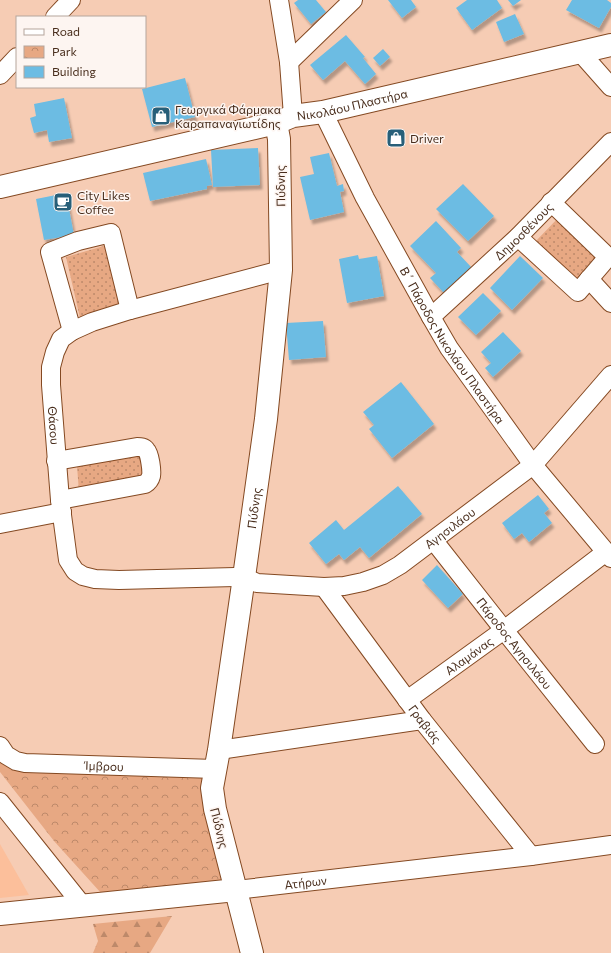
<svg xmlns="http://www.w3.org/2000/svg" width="611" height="953" font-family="Commissioner,sans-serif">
<defs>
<pattern id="grass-dots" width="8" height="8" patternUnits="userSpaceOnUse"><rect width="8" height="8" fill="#e7a883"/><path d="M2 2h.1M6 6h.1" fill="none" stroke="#bd896a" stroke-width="1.8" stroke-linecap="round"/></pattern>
<pattern id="forest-firs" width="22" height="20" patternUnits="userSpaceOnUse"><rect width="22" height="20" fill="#e7a883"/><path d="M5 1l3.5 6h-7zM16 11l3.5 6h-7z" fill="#bd896a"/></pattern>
<pattern id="park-crowns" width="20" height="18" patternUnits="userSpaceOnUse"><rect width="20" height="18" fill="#e7a883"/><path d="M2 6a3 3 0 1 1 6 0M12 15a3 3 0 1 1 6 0" fill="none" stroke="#bd896a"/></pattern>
<filter id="shadow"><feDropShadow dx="2.5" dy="4.5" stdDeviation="1" flood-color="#0004"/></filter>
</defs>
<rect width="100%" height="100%" fill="#f6ccb4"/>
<path fill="#fcbf9b" d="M0,844l29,51 -29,3z"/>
<path fill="url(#grass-dots)" d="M560,216l49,47 -24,25 -50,-46z
M114,243l13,61 -47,14 -14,-61z
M148,453l3,27 -72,12 -2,-26z"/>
<path fill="url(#forest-firs)" d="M172,916l-22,37h-57l5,-12 -5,-17z"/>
<path fill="url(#park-crowns)" d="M0,747l7,14 201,12 14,109 -121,11 -47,-52 -54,-69z"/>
<path fill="#6cbce3" filter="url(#shadow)" d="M298,0h18l10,12 -15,12 -17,-21z
M388,0h23l5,7 -14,11z
M467,0h30l5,8 -30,22 -16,-22z
M508,0h13l-8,6z
M572,0h35l4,3v4l-12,21 -33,-18z
M515,14l9,20 -20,8 -8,-20z
M346,35l19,22 -2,1 13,16 -11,10 -20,-23 -22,19 -13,-15z
M383,49l7,8 -10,9 -7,-8z
M185,78l10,39 -43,10 -10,-38z
M64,98l8,40 -23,4 -2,-12 -13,3 -4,-15 6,-2 -2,-12z
M258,148l2,37 -47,2 -2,-37z
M329,153l8,33 6,-2 1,7 -4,1 4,20 -34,8 -10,-43 14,-3 -4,-17z
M206,159l6,26 -5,1v3l-57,12 -7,-28z
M463,184l31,32 -26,25 -32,-32z
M66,193l8,42 -30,5 -8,-41z
M436,221l25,27 -4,4 15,16 -27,26 -15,-16 6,-5 -26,-27z
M358,255l1,4 18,-3 7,40 -37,7 -8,-44z
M520,256l23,22 -31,32 -22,-22z
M483,293l18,18 -25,24 -18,-18z
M323,321l3,36 -37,3 -3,-37z
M503,332l18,19 -28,26 -8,-9 6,-5 -10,-11z
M401,382l33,42 -42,34 -23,-29 5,-4 -11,-13z
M398,486l24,28 -53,44 -9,-11 -16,13 -5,-6 -13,10 -17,-21 27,-23 8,10z
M538,495l11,14 -5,4 8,10 -23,19 -7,-9 -8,6 -12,-16z
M437,565l26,29 -15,14 -26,-28z"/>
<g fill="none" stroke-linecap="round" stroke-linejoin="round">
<g stroke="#844922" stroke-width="20">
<g id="street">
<path d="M279,0l10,62 4,54"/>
<path d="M55,17l16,-17"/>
<path d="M580,52l31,35"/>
<path d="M289,62l64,-62"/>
<path d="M0,75l17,-18"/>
<path id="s1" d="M323,112l42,86 66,119 18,31 84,117 78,93"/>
<path d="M518,237l60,55 30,-35 -57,-55"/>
<path id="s2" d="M281,270l-151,40 -38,12 -20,9 -11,8 -6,13 -4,15v18l9,115 8,60 7,11 8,5 12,3 24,1 116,-3h9l13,6 67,4 20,-1 19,-4 20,-7 17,-10 133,-100 78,-90"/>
<path d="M589,279l22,24"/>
<path id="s3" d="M431,317l87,-80 93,-95"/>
<path d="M72,331l-22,-79 28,-11 33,-8 19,77"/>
<path d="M56,461l81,-14c4,0 7,0 9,3 4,4 6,21 5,26 -1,4 -3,6 -6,8l-85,16"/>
<path d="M0,524l62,-12"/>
<path id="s4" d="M434,541l70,89 91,114"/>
<path id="s5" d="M324,587l98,133 109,136"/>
<path id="s6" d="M407,700l97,-70 102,-78"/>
<path id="s7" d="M0,746l6,9 10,6 9,2 190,6"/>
<path d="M219,750l203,-30"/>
<path d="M0,802l83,104"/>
<path id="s8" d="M236,890l295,-34 80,-11"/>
</g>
</g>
<g stroke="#844922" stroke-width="24">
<g id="secondary">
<path id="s9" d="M0,187l276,-64 17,-7 30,-4 288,-67"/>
<path d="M0,914l236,-24"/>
<path id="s10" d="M252,953l-37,-144 -3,-21 7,-38 25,-173 22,-158 15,-149 -2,-131 -3,-16"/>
</g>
</g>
<use href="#street" stroke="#fff" stroke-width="18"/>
<use href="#secondary" stroke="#fff" stroke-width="22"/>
</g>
<defs>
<g id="shop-square" transform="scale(1)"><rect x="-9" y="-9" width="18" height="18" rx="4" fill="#275f79" stroke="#fdf5f1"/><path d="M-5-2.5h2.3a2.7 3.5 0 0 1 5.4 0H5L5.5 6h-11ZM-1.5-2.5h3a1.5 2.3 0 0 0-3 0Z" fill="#fff"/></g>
<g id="cafe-square" transform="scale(1)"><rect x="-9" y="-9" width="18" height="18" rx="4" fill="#275f79" stroke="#fdf5f1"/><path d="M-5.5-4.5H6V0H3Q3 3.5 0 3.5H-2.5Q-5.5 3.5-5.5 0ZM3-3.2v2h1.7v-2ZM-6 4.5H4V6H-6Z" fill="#fff"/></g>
</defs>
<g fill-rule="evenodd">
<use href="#shop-square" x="161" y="116"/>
<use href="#shop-square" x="396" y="138"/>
<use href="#cafe-square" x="63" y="202"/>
</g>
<g text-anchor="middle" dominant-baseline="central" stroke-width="3" stroke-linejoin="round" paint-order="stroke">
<g font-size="12" fill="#482d1c" stroke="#fdf5f1">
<text stroke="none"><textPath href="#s9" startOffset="362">Νικολάου Πλαστήρα</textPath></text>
<text transform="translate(280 186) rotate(-91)">Πύδνης</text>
<text stroke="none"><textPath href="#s3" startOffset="126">Δημοσθένους</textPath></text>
<text stroke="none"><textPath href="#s1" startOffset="267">Β΄ Πάροδος Νικολάου Πλαστήρα</textPath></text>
<text stroke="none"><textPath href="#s2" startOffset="320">Θάσου</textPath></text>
<text stroke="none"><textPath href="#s10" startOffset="453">Πύδνης</textPath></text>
<text stroke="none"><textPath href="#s2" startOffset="863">Αγησιλάου</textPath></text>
<text stroke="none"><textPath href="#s4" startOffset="130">Πάροδος Αγησιλάου</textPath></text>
<text stroke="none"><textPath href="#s6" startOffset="76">Αλαμάνας</textPath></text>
<text stroke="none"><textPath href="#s5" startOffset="170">Γραβιάς</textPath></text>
<text stroke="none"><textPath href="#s7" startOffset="111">Ίμβρου</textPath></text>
<text transform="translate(220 828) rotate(76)">Πύδνης</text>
<text stroke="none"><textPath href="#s8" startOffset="70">Ατήρων</textPath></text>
</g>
<g font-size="12" fill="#482d1c" stroke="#fdf5f1" text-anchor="start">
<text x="175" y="109">Γεωργικά Φάρμακα<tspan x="175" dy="14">Καραπαναγιωτίδης</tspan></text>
<text x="410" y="138">Driver</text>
<text x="77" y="195">City Likes<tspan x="77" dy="14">Coffee</tspan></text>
</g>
</g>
<rect x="16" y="16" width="130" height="72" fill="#fdf5f1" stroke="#b5a59c"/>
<rect x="24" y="29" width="20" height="6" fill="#ffffff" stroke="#b5a59c"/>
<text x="52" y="36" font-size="12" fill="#482d1c">Road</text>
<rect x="24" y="46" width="20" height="12" fill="url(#park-crowns)" stroke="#b5a59c"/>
<text x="52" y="56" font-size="12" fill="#482d1c">Park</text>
<rect x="24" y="66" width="20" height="12" fill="#6cbce3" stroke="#b5a59c"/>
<text x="52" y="76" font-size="12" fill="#482d1c">Building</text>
</svg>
